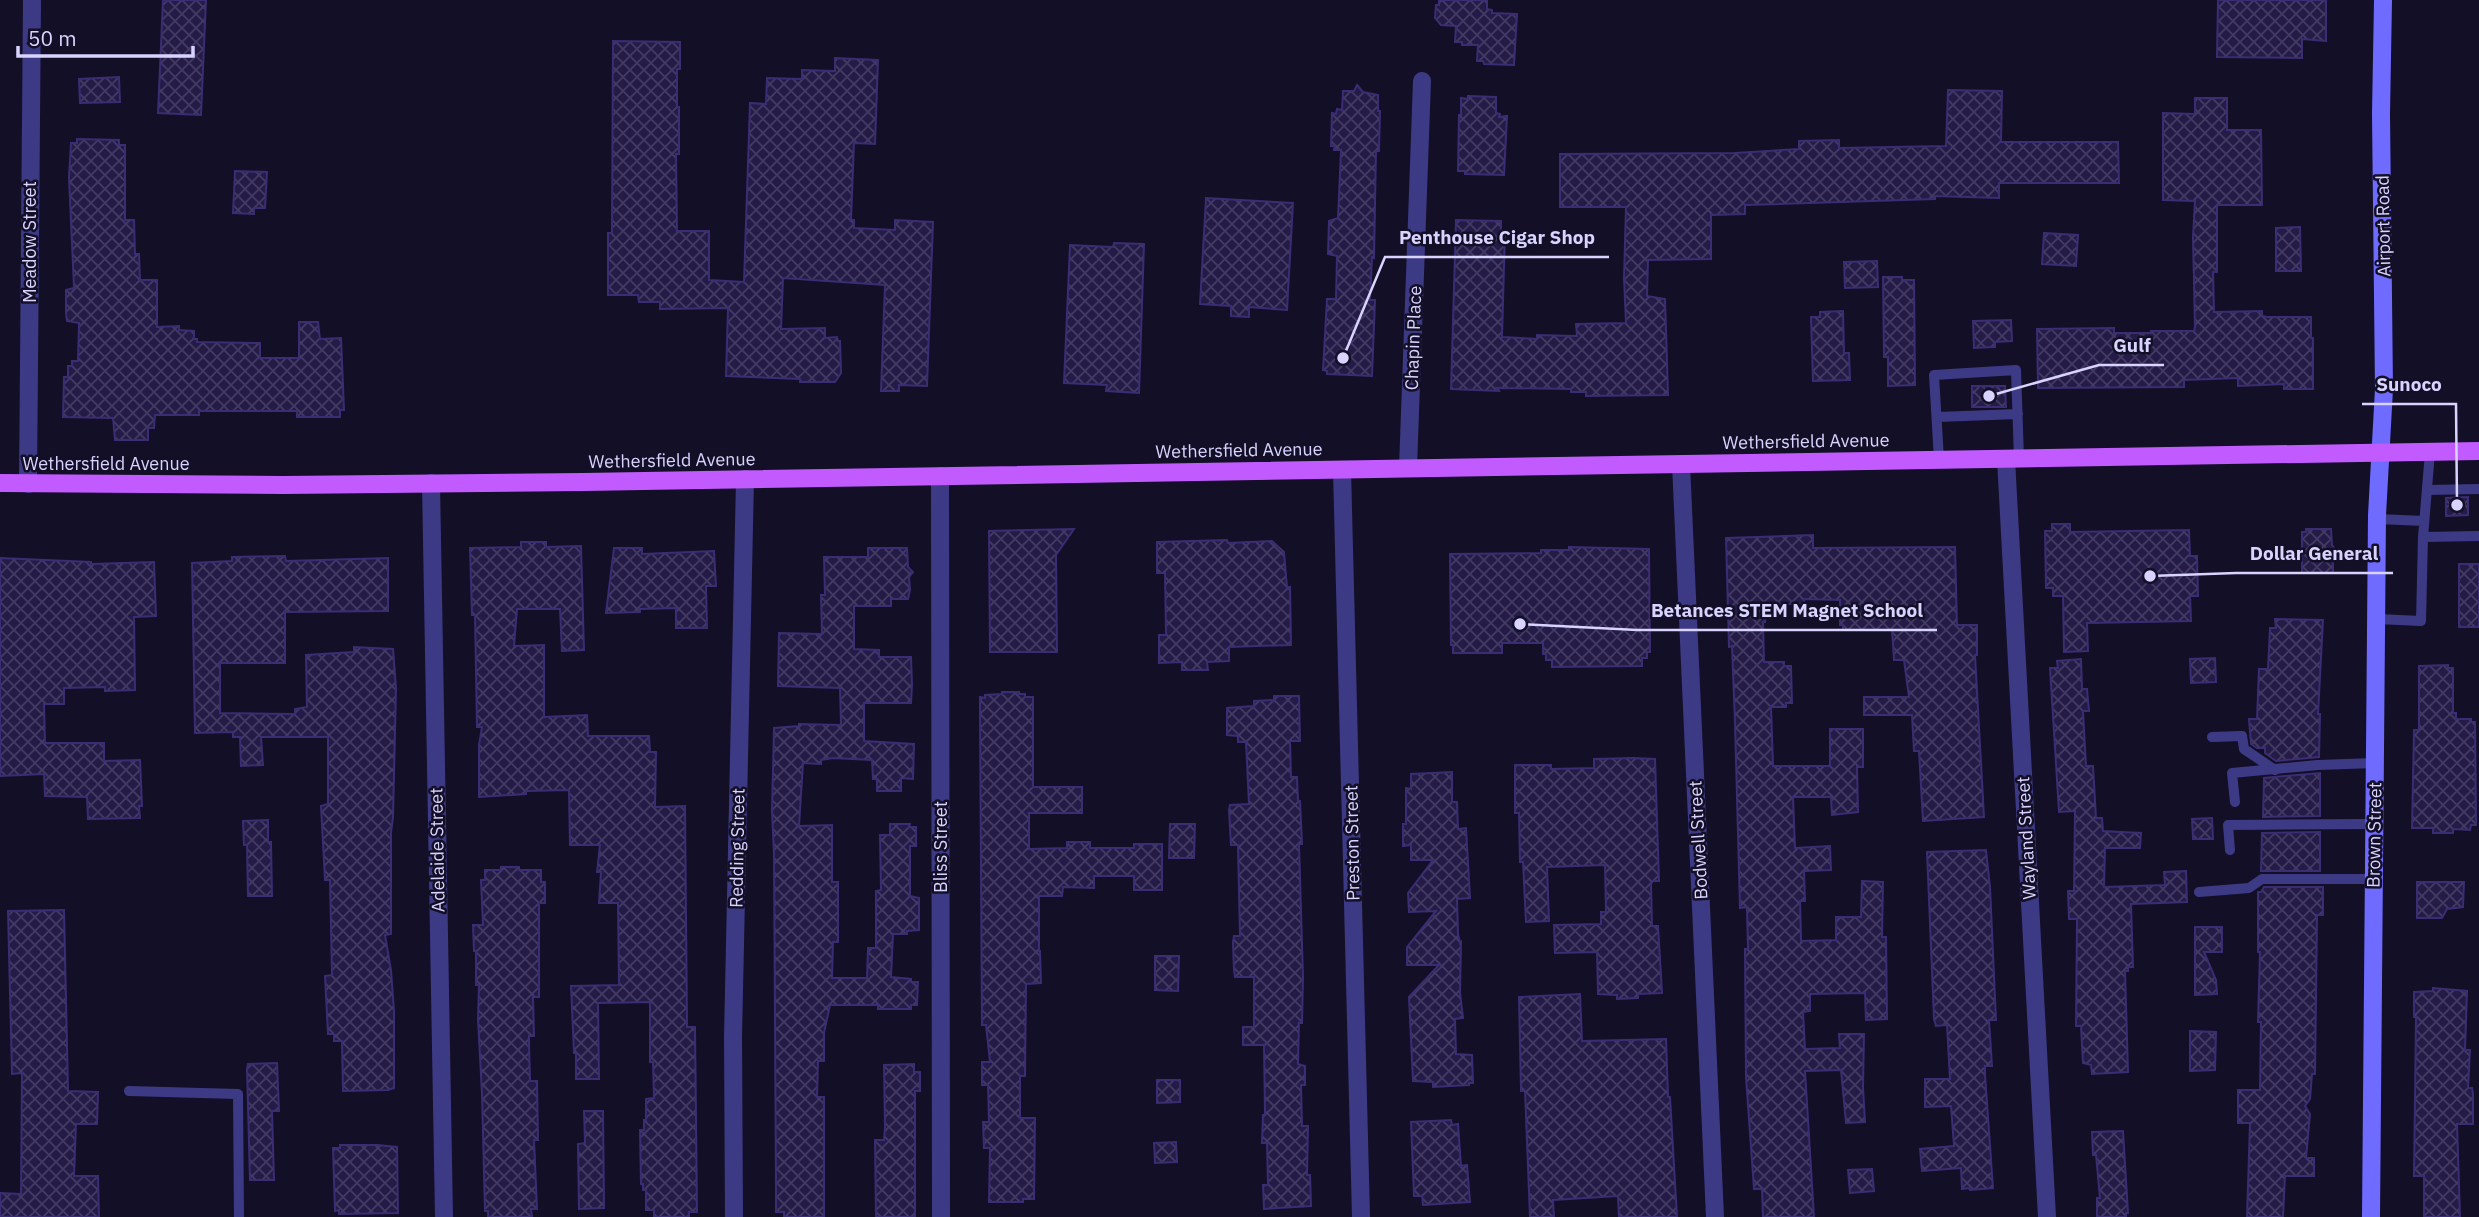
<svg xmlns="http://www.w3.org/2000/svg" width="2479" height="1217" font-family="'IBM Plex Sans',sans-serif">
<defs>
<pattern id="building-cross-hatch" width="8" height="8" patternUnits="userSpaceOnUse" patternTransform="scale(1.75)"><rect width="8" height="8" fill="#241b47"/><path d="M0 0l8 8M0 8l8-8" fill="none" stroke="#433b63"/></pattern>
</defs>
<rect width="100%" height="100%" fill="#130f26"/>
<path fill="url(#building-cross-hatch)" stroke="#3b2d73" stroke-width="2" d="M163,0h43l-5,115 -43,-2z
M1439,0h48v9l5,1v3l25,1 -3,51 -30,-1 -1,-3h-6l1,-16h-16v-3h-7l1,-16 -15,-1 -6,-7 1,-13h3z
M2218,0h108v41l-24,-2v19l-85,-1z
M613,41l67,1v27h-3v38h2v47h-3l1,77h32v49l35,2 6,-179 16,1 1,-26 35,1v-9l33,1v-13l43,2 -3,84 -21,-1 -3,77h3v8l41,2v-10l38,2 -6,164 -28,-1v6h-18l4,-106 -102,-7 -2,51 44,-1v10l12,-1 1,4h2l1,32 -6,9h-35v-3l-74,-3 2,-68 -68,1v-7h-21l-1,-7h-30v-62h4z
M119,77l1,25 -40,1 -1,-24z
M1357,85l6,7 15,3v16h2l-1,40h-3l-2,107 -2,-1 -2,43h5l-3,76 -45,-2v-3l-4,-1 4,-71h9l1,-43 -9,-2 1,-33 9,-3 3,-68h-7l1,-4h-4l1,-33 4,1 1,-5 5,1 1,-19h11z
M1948,90l54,1 -1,51h117l1,41h-120v15l-64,-2v3l-190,6v9l-34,1v44l-63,1 -1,36 18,3 3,96 -82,1v-4h-15v-3l-74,-1 2,3 -48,-2 5,-169 45,1v10h4l-3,106 35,2v-4l40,1 -1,-12 50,-1 -2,-45 2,-71h-66v-53l175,-1 64,-4v-8l40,-1v8l107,-2z
M1468,96l28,1v16l4,1 -1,3 8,-1 -3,59 -39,-1v-3h-7l1,-56h2v-17l7,1z
M2195,98h32v32h34l1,75h-45v67h-4l1,40 48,-1v5l5,1h44v21h2v51h-29v-5l-46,2v-8l-54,2v7l-146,1 -1,-59 77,-1v5h37v-2h43l1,-4 -2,-90 2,-36 -32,-1v-87l32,1z
M77,139l42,1v5h6v75h9l1,34h4l1,26h17v47l22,-1v4l15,1v8h3v3l63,1v15h39v-36h19l2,17 21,-1 3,72h-4v7h-43v-6h-98v4h-44l-1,13h-6v12h-33l-2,-22 -50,-1 1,-40h4v-11h4v-5h6l1,-38 -12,-2 -1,-8v-23l8,-2 -5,-111 2,-34h6z
M235,171l32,1 -2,36h-11v6l-21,-1z
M1206,198l87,5 -6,107 -38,-3v10l-18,-1v-10l-31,-2z
M2300,227l1,44h-25v-43z
M2044,233l34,2 -2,31 -34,-2z
M1114,243l30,1 -5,149 -33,-2 1,-6 -43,-2 6,-138 43,2z
M1877,261l1,26 -33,1 -1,-26z
M1883,277h19v3h12l1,105 -27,1v-29h-4z
M1843,311l1,42h5l1,27 -37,1 -2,-64h9v-5z
M2011,320l1,21 -17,1v5l-21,1 -1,-27z
M1972,386h33l1,21h-34z
M2468,497v18l-22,1v-18z
M2052,524h18v8l119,-2 1,26h7l1,40h-8l1,25 -104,2 1,28 -24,1 -1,-56h-10v-8h-7l-1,-57h7z
M1074,529l-18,26 1,97h-67l-1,-121z
M2306,529h25l1,16 3,4v8l-2,2v14h-31v-41h4z
M1813,535v13l142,-1 2,78h20v30h-2l9,162 -61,4 -4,-70h-5l-2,-36h-48v-18h45l-5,-37h-10l-2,-30h-49v-5h-3v-25l-36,-1v5h-39v18h-2l1,40h20v4h7l1,37h-6v4h-15l2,59h57v-37h33v38h-6l1,45 -26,3 -1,-18h-38l2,51 35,-2 1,24 -27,1 1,30h-5l1,40 35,-1v-23h25l1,-36 21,1 -1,55h4l1,82 -21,1 -1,-27 -55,1v17l-7,1 2,37 35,-1 -1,-14h25l-1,53 2,35 -19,1 -5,-53 -36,1 9,146h-51l-1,-28h-8l-8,-112 -1,-128h3l-1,-39 -1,-3 -6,1 -5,-185 -3,-77 -3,1 -3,-109z
M1227,540l1,3 44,-2 12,11 3,36 3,-1 1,58 -62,2v14l-22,1 1,8h-26v-8l-23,1v-28h7l-1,-62h-8v-31z
M521,542h25v5l35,-1 3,104 -22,1 -2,-42h-43l-3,37 30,-1v72l43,-2 1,21h61l1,16h6l-1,55 30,-1 2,221h8l2,185h-8v5h-35v-7h-8v-20h-3v-6h-2l-1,-54h4v-10h2v-21l8,-1 -1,-36h-3v-60l-52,1 1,76h-23v-26h-2l-3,-67 48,-1 -1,-82h-19l2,-31h-4l3,-27h-30l-1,-55 -43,1v3l-47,3v-52l3,-18h-5l-2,-112h-3l-2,-67 51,-1z
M1569,547l80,2 1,103h-3v6h-5v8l-90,1v-7h-6v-6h-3v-11h-41v10h-49v-8h-2l-1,-91 91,-1v-3h28z
M614,548h28v6l72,-3 2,35h-10l1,42h-31v-20l-36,1v3l-34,1z
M868,548h39l1,19 5,5 -4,5 1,13 -2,9h-17v7h-37v43l25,1v7h32l1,28 -1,18h-47v38l50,3 -1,35 -12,-1v13h-24v-12h-4l-1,-19 -39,-2 -12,2v4l-18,-1 -4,63 33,-1v57h6v60h-5l-1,36h35l1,-30h8v-57l5,-1 -1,-55h10v-11h20l-1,3h7v19h-6v50l9,2v32l-12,1v3h-14l-2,43 20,2v3h7l-1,23h-6v4h-33v-4h-48l-6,28v28h-6l-1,36h7v120h-40v-5h-8v-22l-2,-336 -2,-43 2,-83 25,-2v-2l42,1 -1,-37 -62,-2 1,-53 43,1 -1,-39h4l-1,-38h44z
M285,556l1,5 102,-3v53l-103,1v51h-65v50l75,1v-5l12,-2 -1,-52 48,-3v-5l39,2 3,39 -3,129 -2,16v101l-6,1 6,35 3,41v77l-6,2 -45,1 -1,-50h-8v-7h-6l-3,-58 7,-1 -2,-95h-5l-4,-74 7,-2v-67h-67l2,28 -22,1 -1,-29h-7v-5l-38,1 -3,-170 40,-2v-4z
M0,558l91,4v2l63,-2 2,54 -22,1 1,73 -30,1v-4l-41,1v16h-20l1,39h59v18l36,-1 2,46h-3l1,12 -52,1 -1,-22 -42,-1 -1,-22 -44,2z
M2459,564h20v63h-20z
M2275,619l48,1 -5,94h2l-1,43 -43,4 -11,-8v-5h-8l-6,-4 -2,-25h8l2,-50h9l2,-41h6z
M2215,658l1,24 -25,1 -1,-24z
M2081,659l1,30h5l2,22h-6l3,55h7l3,52h6l1,13 38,2 -1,15h-35l-1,39 61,-2 -1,-13 22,-1 1,31 -56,2 2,63h-5v4h-3l3,101 -36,2 -1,-9 -8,-2 -2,-37h-5l1,-107h-8l-1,-28h6l1,-80 -16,1 -9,-144h8l-1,-7z
M2448,665v3h5v45h3v6h15v3h4l1,103h-5l-1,5 -17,-1v4h-20v-5h-21l2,-98h5v-64z
M1002,692h17v2h6v3h8v90h49v26h-53v36l38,-1v-6h23v6h44v-4h28v46h-28v-14h-40v12l-31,-1 -1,9h-23v55h1l1,32 -15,1 -1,92h-5v42h15l-1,81h-11v3h-34l1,-54h-6l-1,-26h6l-1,-37h-6v-23h8l-4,-37h-4l-2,-313v-15l5,1v-3l17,-1z
M1274,696h25l1,45h-10l1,36h6l1,24h2l2,43h-3l4,133 -1,46h-3l-1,41 7,2v19h-4l1,41h6l-1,49h3l1,31 -47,3 -1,-24h5l-1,-42h-5l1,-28h2l-1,-70h-21v-18h11v-50h-19l-1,-6 -1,-29 1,-6h6l-2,-91h-7l-2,-35 1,-5 19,-1 -3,-62h-8v-6l-11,-1v-27l27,-2v-5l20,-1z
M1633,758l22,1 4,122h-6l-2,3 1,42h6l4,67 -24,1v4l-21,1v-4l-19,-1 -1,-42 -42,1 -1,-28 47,-1v-12h5l-1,-47 -58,2 2,54 -23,1 -3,-60h-3l-1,-49h-4v-48h36v4l43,-1v-9z
M1452,772v30h5l1,27 8,-1 4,70 -13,1 1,35 2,9 1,-1 -1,51 3,25 -8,1 1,35 16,1 1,28h-4v2l-36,2v-5l-20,-1 -4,-84 30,-32h-32v-18l29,-36 -27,1 -1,-19 25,-33h-22v-15l-8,1v-22h3v-36l5,1v-15z
M2320,773v43l-57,1 1,-39z
M2212,818l1,21h-20l-1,-20z
M268,820v22h3l1,54h-24l-1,-51h-3l-1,-24z
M1170,824h25l-1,34h-25z
M2320,832v39h-59l1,-38z
M1986,850l4,37 6,133h-7l3,46h-7v9l8,113 -23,2 -1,-2 -7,1 -1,-21 -39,3 -2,-22 34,-3 -3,-40 -26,1v-28h25l-3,-54 -11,1 -2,-7 -7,-167z
M501,867h18v3h22v12h4v21h-6v94h-6l1,39h-5v7l1,38h7l1,59h-4l3,69h-6l1,8h-44v-6h-3l-3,-117 -4,-75 1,-34h-3v-34h-2l-1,-26h10l-2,-45h4v-10h16z
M2417,882h47l-1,25 -16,2 -5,9h-25z
M2264,887h59v28h-6l-2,159h-3l-2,25 -5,7 5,8 -4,44h8v18h-29l-2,41h-36l3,-94h-12v-33h22l1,-68h-3l2,-70h-2v-60h3z
M64,910l4,181 30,1 -1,32h-21l-2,52h24l1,41h-99v-24l21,1 1,-121 -10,1 -4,-163z
M2195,927h27v25h-18l12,28 1,14 -22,1z
M1155,956h24l-1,35 -23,-1z
M2433,988l34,3 -2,59h5l-2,38h4l1,6v30h-16l3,93h-36v-41h-10l2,-159h-2v-25l19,-1z
M1580,994l2,47 84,-2 2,58h2l7,120h-58l-1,-21 -65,4 1,17h-24l-5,-126h-4l-2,-94z
M2190,1031l26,1 -1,38 -25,1z
M277,1063l2,48h-7l2,69h-24l-3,-111 1,-5z
M914,1064v8h6v19h-5v126h-39l-1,-77h9l1,-12 -1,-63z
M1157,1080h23v22l-23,1z
M584,1111h19l1,97 -25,1 -1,-65 7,-1z
M1451,1120l1,5 6,-1 3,42 6,-1 3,37 -47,3 -1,-9h-8l-3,-74z
M2123,1131l5,82h-2v4h-29v-19h3l-4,-43h-3l-1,-23z
M1176,1142l1,20 -22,1 -1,-20z
M340,1145h37l20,2 1,66 -59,1v-4l-4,1 -2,-63h7z
M1872,1169l2,22 -24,2 -2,-23z"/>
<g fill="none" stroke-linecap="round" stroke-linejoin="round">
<path stroke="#3d3a85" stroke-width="10" d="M1937,417l81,-3
M1939,460l-5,-85 82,-5 3,89
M2427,490l52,-1
M2378,519l46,2
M2423,537l56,-1
M2377,619l44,2 2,-84 7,-85
M2212,737l30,-1 2,13 31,21
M2235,802l-3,-29 86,-8 57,-2
M2230,850l-2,-25 147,-1
M2199,892l50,-4 13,-9h112
M129,1091l109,3 1,123"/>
<path stroke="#3d3a85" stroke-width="18" d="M2006,459l41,758
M1681,464l34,753
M1408,468l14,-387
M940,476l1,741
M431,483l13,734
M734,1217l-1,-180 12,-558"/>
<path stroke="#3d3a85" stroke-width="18" d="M1342,470l19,747
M28,484l4,-484"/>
<path stroke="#6f6bff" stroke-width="18" d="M2371,1217l6,-702 7,-126 -3,-275 2,-114"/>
<path stroke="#c25bff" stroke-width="18" d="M0,483l283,2 300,-3 1896,-31"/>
</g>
<g text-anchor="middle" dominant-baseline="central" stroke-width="5" stroke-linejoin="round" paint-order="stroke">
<g font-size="18" fill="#d9d4ff" stroke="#130f26">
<text transform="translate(2383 226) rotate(-91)">Airport Road</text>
<text transform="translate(29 242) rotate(-90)">Meadow Street</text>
<text transform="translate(1413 338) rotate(-88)">Chapin Place</text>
<text transform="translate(1806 441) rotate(-1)">Wethersfield Avenue</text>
<text transform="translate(1239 450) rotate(-1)">Wethersfield Avenue</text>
<text transform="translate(672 460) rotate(-1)">Wethersfield Avenue</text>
<text x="106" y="463">Wethersfield Avenue</text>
<text transform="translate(2374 835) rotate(-89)">Brown Street</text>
<text transform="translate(2026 838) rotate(-93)">Wayland Street</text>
<text transform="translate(1698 840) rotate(-93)">Bodwell Street</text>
<text transform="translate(1352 843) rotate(-91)">Preston Street</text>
<text transform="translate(940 847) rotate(-90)">Bliss Street</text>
<text transform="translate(737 848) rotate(-89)">Redding Street</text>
<text transform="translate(437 850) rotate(-91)">Adelaide Street</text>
</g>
</g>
<path fill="none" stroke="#d9d4ff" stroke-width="2.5" d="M1343 358L1385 257H1609M1989 396L2099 365H2164M2457 505L2456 404H2362M2150 576L2236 573H2393M1520 624L1637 630H1937"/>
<g fill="#d9d4ff" stroke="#130f26" stroke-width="2.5">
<circle cx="1343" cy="358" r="7"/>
<circle cx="1989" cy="396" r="7"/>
<circle cx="2457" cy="505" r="7"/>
<circle cx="2150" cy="576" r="7"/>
<circle cx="1520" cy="624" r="7"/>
</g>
<g font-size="19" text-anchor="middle" font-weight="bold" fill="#d9d4ff" stroke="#130f26" stroke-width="5" stroke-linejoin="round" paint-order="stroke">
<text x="1497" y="244">Penthouse Cigar Shop</text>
<text x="2132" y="352">Gulf</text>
<text x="2409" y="391">Sunoco</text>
<text x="2314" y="560">Dollar General</text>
<text x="1787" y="617">Betances STEM Magnet School</text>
</g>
<path d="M18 46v10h175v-10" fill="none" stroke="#d9d4ff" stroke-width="3.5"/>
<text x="28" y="46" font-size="21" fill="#d9d4ff" stroke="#130f26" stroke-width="5" paint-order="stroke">50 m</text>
</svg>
